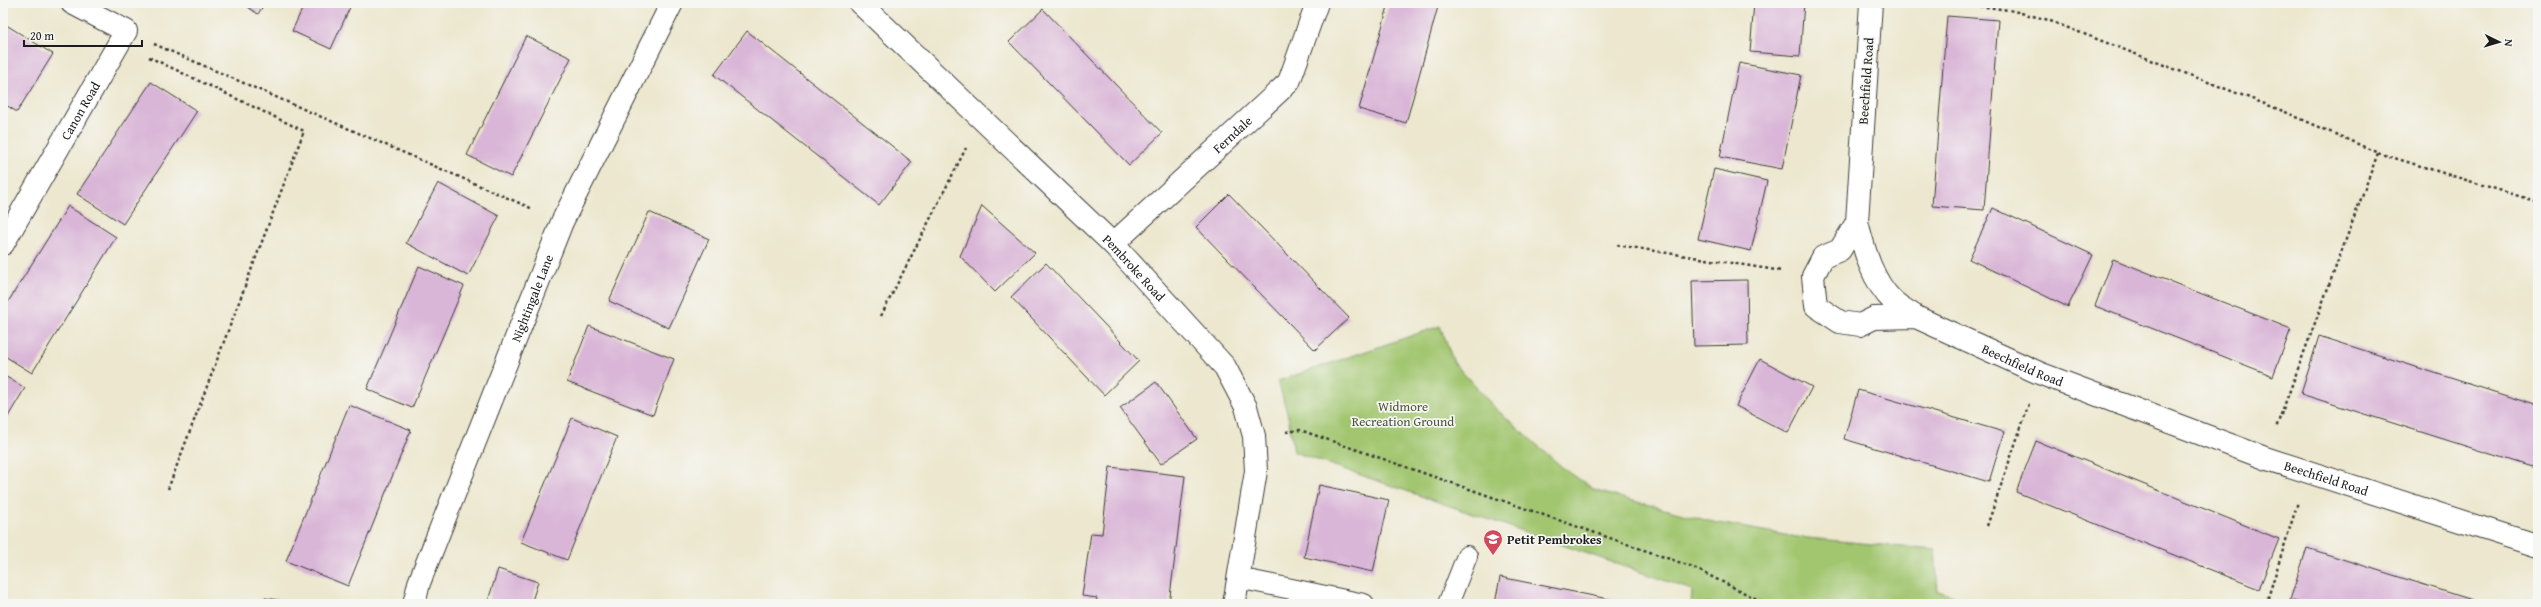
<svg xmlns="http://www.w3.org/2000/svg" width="2541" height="607" font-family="'Gentium Book Plus',serif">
<rect width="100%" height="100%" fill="#f6f6f2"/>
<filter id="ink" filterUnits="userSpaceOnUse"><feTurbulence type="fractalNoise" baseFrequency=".025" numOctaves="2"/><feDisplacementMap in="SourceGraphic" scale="8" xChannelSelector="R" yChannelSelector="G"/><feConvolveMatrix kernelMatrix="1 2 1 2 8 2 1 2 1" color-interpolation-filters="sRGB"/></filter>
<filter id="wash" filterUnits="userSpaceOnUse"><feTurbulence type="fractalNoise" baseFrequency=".012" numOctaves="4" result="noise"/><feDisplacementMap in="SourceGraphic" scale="16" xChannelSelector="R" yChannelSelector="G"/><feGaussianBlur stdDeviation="0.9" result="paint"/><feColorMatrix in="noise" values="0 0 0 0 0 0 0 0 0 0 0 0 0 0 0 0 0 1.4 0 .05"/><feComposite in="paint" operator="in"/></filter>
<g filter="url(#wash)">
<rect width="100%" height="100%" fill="#ece7ce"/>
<path fill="#a2c670" stroke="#5f7146" d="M1440,326l14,37 42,46 66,58 34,24 117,31 84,15 138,13 3,41 41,13h-288l1,-14 -398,-138 -6,-36 -10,-35z"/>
<g id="blocks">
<path fill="#d9b5d7" d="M242,3h23l-7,11z
M305,3h42l4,2 -20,44 -39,-18z
M1389,3h50l-33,120 -47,-14z
M1754,3h50l-4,53 -50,-4z
M1043,9l119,124 -33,32 -120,-123z
M1947,16l51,4 -14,190 -52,-4z
M3,23l50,31 -36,58 -14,-9z
M747,31l165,131 -33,43 -165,-130z
M526,36l45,22 -60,119 -44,-22z
M1739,63l62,12 -19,94 -62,-12z
M151,82l46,29 -74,113 -46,-30z
M1714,169l53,12 -16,70 -53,-12z
M438,183l61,33 -31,60 -62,-33z
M1229,194l120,124 -34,32 -119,-123z
M68,206l48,31 -84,136 -29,-18v-45z
M982,206l53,47 -40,39 -35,-36z
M1993,208l100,47 -25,52 -99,-48z
M649,212l60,27 -40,89 -60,-27z
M2113,259l178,70 -18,47 -178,-70z
M1046,263l93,98 -35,34 -93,-98z
M419,266l45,20 -52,122 -45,-19z
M1747,280l1,65 -54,1 -2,-65z
M589,326l85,33 -21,56 -86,-33z
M2319,336l219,70v63l-237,-75z
M1760,359l52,28 -24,46 -52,-27z
M3,375l22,13 -22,37z
M1156,382l41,57 -36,25 -41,-56z
M1858,390l146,42 -15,50 -145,-43z
M349,405l62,25 -63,156 -62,-25z
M572,418l45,19 -50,123 -46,-18z
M2036,441l243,98 -20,50 -243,-97z
M1110,467l75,9 -16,128h-73l1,-6 -15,-2 9,-63 11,1z
M1319,485l70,15 -16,72 -69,-15z
M2307,548l178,56h-181l-14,-4z
M498,569l40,13 -7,22h-44z
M1500,577l128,26v1h-133z
M265,598l33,5v1h-34z"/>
</g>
</g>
<g filter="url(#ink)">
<use href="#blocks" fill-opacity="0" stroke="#3b3a37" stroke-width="1"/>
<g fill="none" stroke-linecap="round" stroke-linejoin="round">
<g stroke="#3b3a37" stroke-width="22">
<path id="service" d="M1238,578l126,26
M1448,604l19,-48"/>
</g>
<g stroke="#3b3a37" stroke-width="24">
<g id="minor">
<path id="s1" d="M860,3l253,241 112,123 21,40 8,29 2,35 -22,133"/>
<path id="s2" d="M1871,3l-14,219 -17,28 -17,7 -10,19 3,30 24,16 20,3 14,-7 42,-1 123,56 226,85 273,88"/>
<path d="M1857,222c7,27 15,59 36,79 7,6 16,11 23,16"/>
<path id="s3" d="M3,244l123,-213 -54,-28"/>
<path id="s4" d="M1113,244l176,-162 28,-79"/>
</g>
</g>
<g stroke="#3b3a37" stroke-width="24">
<g id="tertiary">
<path id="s5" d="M414,604l5,-21 143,-361 110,-219"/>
</g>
</g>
<path stroke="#3b3a37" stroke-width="2.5" stroke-dasharray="3 3" stroke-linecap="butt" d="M1956,3l53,7 36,9 238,92 95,42 -102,275
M154,44l379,165
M149,57l155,74 -136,358
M2378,153l160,49
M1617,245l165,26
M881,316l85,-168
M1286,432l14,-2 390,136 77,38
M1987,526l42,-122
M2266,604l32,-102"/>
<use href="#service" stroke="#fff" stroke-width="20"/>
<use href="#minor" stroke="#fff" stroke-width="22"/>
<use href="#tertiary" stroke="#fff" stroke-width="22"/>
</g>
</g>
<defs>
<g id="school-pin" transform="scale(1)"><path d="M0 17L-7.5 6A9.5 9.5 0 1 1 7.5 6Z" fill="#d1495b" stroke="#f6f6f2"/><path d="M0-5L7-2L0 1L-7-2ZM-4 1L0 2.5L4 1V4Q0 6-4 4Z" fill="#fff"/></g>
</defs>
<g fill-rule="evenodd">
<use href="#school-pin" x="1493" y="539"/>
</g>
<g text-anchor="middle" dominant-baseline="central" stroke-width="3.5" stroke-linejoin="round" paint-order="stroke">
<g font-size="13" fill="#1c1c1c" stroke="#f6f6f2">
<text transform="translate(1866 81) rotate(-86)">Beechfield Road</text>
<text stroke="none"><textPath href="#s3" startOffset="154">Canon Road</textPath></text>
<text stroke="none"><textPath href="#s4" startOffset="162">Ferndale</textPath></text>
<text stroke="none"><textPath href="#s1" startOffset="381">Pembroke Road</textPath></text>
<text stroke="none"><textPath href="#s5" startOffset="328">Nightingale Lane</textPath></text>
<text stroke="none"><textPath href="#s2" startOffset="546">Beechfield Road</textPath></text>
<text stroke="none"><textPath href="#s2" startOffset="870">Beechfield Road</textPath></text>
</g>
<g font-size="13" fill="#4b5839" stroke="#f6f6f2">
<text x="1403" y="406">Widmore<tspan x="1403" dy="15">Recreation Ground</tspan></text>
</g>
<g font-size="13" font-weight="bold" fill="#1c1c1c" stroke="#f6f6f2" text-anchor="start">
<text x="1507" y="539">Petit Pembrokes</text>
</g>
</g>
<rect width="2541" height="607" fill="none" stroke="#f6f6f2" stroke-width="16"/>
<g transform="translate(2499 42) rotate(95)" stroke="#f6f6f2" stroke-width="3" paint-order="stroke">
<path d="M0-3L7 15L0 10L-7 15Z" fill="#1c1c1c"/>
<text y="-6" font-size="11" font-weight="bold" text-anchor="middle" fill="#1c1c1c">N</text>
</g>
<path d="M24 40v6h118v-6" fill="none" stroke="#1c1c1c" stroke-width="2"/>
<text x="30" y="40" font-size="12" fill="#1c1c1c" stroke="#f6f6f2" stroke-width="3" paint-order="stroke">20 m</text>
</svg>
